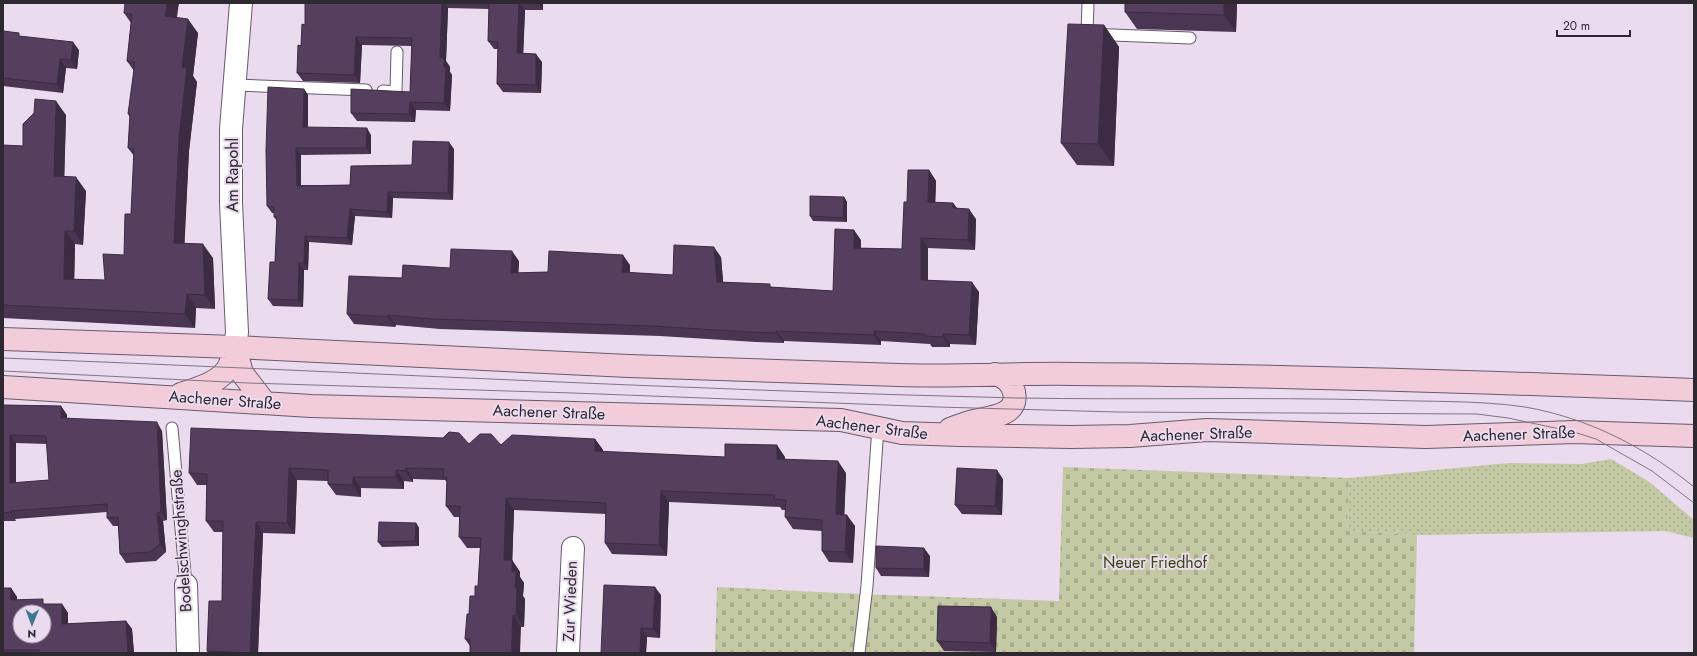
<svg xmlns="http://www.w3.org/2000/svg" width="1697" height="656" font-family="Jost,sans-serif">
<defs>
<pattern id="grass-dots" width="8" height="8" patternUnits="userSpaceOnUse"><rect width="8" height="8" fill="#c2c9a3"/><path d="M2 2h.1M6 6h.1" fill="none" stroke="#a7ad8d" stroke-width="1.8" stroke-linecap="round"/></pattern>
<pattern id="cemetery-stones" width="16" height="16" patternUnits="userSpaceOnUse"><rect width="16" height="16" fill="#c2c9a3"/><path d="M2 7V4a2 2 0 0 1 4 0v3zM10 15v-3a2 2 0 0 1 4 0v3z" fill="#a7ad8d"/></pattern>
</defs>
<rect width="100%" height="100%" fill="#eadbef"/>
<path fill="url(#grass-dots)" d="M1611,459l37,22 46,39v18l-29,-7 -248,4 -70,-4 2,-53 160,-15 73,1z"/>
<path fill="url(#cemetery-stones)" d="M1063,467l286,11 -2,53 70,4 -3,118h-699l2,-66 143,7 199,7z"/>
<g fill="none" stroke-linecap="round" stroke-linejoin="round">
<g stroke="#685b6d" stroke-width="13">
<path id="lane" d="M1088,3l-1,31 103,4
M235,85l131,5
M383,91l13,1 1,-40
M172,428l14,157
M859,653l8,-67 11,-159"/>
</g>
<g stroke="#685b6d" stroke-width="24">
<path id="street" d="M235,347l2,-15 -6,-129v-74l10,-126
M186,585l2,68
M568,653l5,-105"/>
</g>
<g stroke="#685b6d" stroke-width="24">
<path id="secondary" d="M3,339l232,8 394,19 270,9c58,2 117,-2 175,-1 207,1 414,8 620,16
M235,347l7,26 23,30
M3,387l308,19 530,14 61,13 58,2 111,2 59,-1 77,-6 219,7 148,-5 120,4
M181,394c15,-5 41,-12 48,-28 3,-6 4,-13 6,-19
M950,429c8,-3 16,-6 24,-8 16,-4 45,-5 40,-29 -3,-10 -9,-15 -19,-18"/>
</g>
<use href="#lane" stroke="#fff" stroke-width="11"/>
<use href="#street" stroke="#fff" stroke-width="22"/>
<use href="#secondary" stroke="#f2ccd9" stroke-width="22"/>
<path stroke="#807683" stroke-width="1" d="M3,358c338,13 676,32 1014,40 121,2 241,-1 362,2 47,2 99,0 146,7 63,11 120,40 169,80
M3,371l245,12 325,10 365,14 179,5 360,2 31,4 66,14 22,7 56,32 42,32"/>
</g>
<path fill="#4a3552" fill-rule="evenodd" d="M305,3h238v7h-18l-2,43 19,9 -1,31 -38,-1 -6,-8 1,-35h-4l-6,-8 1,-32 -41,-1 -2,53 4,6v5l2,3 -2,36 -34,-1 -1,12 -58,-1 -6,-8 59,-21 2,-46 -50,-1 -2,38 -57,-2 -6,-8 8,-48z
M1125,3h112l-1,29 -99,-3 -12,-17z
M124,13l53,5 21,15 -5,43 4,6 -8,69 -5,92 29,15 2,51 -19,-1 -1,20 -192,-10v-173l20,1 43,-31 -2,62 22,14 -3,54 -8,-1 -1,35 31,1 19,-25 7,-41 3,-58 -6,-8 2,-31 -2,-3 6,-43 -7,-10 4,-38z
M1104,25l15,22 -5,119 -37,-1 -16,-22z
M3,31l19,6 57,13 -2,19 -11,-1 -3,25 -60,-7z
M304,89l4,6v33l63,7v19l-70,1v30h49l62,-20 42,-16 -1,51 -60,-2 -1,20 -37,-2 -3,29 -43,-3 -1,28h-4l-1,37 -30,-1 -5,-7 7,-37 2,-41 -3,-4v-4h-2l-5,-7z
M929,170l7,11 -1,22h18l4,5 19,11 -1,31 -47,-2v32l51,12 -3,53 -26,-1v3h-18l-2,-3 -49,-3v4l-97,-4v2l-28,-1 -96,-6 -220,-7 -44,-4 -1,2 -41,-3 -7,-10 55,-36 48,-10 69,-7 -1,12 30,-1 82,-7v8l43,2 48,-18 2,25 49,5 61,4 28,-51v8l41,1 5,-47z
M844,197l3,5v20l-34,-1 -3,-5z
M3,405l58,1 6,9v3l95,13 5,89 -4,1 3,31 -10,9 -30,2 -6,-9 -2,-28h-5l-6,-8v-6l-92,7 1,2h-13zM16,443l31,1 2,36 -33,3z
M595,439l8,11v2l122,5h60v2l61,14 -2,42 11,11 -2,37 -24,-1 -7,-11v-20l-29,-2 -8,-12 1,-7h-4l-2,-3 -111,-5 -2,54 -55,-2 -7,-11 1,-29 -92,-4 -2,50 8,12v5l4,6 -1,13 2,3 -1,28h-3l-51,19 -5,-7 4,-25 9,-28 2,-38h-13l-8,-11 1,-20h-6l-8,-11 1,-24 -2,-2 -32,-1v3l-9,-1v8l-43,-1v9l-25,-2 -8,-11v-3l-31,-1 -2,54 -32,-1 -5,120h-50l-1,-2 15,-50 1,-69h-9l-8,-11 1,-36h-10l-8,-12 280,-29 32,1z
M1003,479l-1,36 -40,-1 -7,-9z
M416,523l3,5v18l-37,1 -4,-5z
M930,556l-1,21 -48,-1 -5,-8z
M3,588h8l6,9v3l29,4h16l6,9v11l58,-3 6,8 2,24h-131z
M661,595l-1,43 -13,-1 -1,16h-45z
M997,617l-1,35 -52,-1 -7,-10z"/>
<path fill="#3c2b42" d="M167,3h12l-4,27 -10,-14z
M442,3h3l3,5 -2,53 4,6v5l2,3 -2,36 -6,-8v-36l-4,-9z
M519,3h1l5,7 -2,51 -6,-8z
M538,3h5v7z
M1224,3h13l-1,29 -12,-17z
M188,19l10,14 -5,43 4,6 -8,69 -5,105 -10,-13 8,-176z
M1104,25l15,22 -5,119 -16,-22z
M356,37l6,8 -2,38 -6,-8z
M73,42l6,8 -2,19 -6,-9z
M536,54l6,8 -1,31 -5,-8z
M60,59l6,9 -3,25 -6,-9z
M304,89l4,6v39l-5,-7z
M56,101l10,14 -2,75 -10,-14z
M410,102l6,8 -1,12 -6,-8z
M367,128l4,7v19l-5,-6z
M449,142l5,7 -1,51 -5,-7z
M296,148l5,7v37l-4,-6z
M929,170l7,11 -1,31 -7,-10z
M76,177l10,14 -3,54 -9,-14z
M388,192l5,6 -1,20 -5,-6z
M844,197l3,5v20l-4,-4z
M953,203l7,10 -7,-5z
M350,209l5,7 -3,29 -5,-7z
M969,209l7,10 -1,31 -7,-10z
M854,230l7,10v18l-7,-10z
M65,231l10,13 -1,49 -10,-14z
M305,236l4,6 -1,28 -4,-7z
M921,238l7,10v42l-7,-10z
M203,244l10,14 2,51 -10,-14z
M714,247l7,10 3,35 -7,-10z
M512,251l7,10 -1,22 -7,-10z
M623,255l7,10 -1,18 -7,-11z
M299,263l5,7 -1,37 -5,-7z
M972,282l7,10 -3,53 -7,-10z
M187,294l9,14 -1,20 -10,-14z
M388,315l8,10 -1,2 -7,-10z
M776,331l8,10v2l-8,-10z
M874,331l7,10v4l-7,-10z
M943,334l7,10v3l-7,-10z
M61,406l6,9v11l-6,-8z
M157,422l5,9 5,89 -6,-8z
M10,435l6,8v49l-6,-9z
M595,439l8,11v13l-8,-12z
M777,445l8,12v13l-8,-11z
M838,461l8,12 -2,53 -8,-12z
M289,468l8,12 -2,54 -8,-11z
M406,468l7,11v3l-8,-11z
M396,470l8,11v8l-8,-12z
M997,470l6,9 -1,36 -7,-9z
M353,477l8,11v9l-8,-12z
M661,491l8,11 -2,54 -8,-11z
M506,498l8,12 -2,61 -8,-11z
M10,511l5,8 1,2 -6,-9z
M157,513l6,8 3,31 -6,-8z
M847,515l8,11 -2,37 -8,-11z
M256,522l7,11 -5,120h-8z
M416,523l3,5v18l-4,-5z
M924,548l6,8 -1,21 -5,-8z
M512,560l8,12v5l4,6 -1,13 2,3 -1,28 -8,-11 -4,-45z
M655,587l6,8 -1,43 -7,-9z
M11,588l6,9v12l-6,-9z
M62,604l6,9v20l-6,-9z
M991,607l6,10 -1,35 -6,-9z
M513,615l8,12 -1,26h-9z
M126,621l6,8 2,24h-6z
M641,628l6,9 -1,16h-6z"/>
<path fill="#563e5f" stroke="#3c2b42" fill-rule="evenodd" d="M125,3h42l-2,13 23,3 -6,48 5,1 -8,69 -5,106 29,1 2,51 -18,-1 -2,20 -182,-9v-160l20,1v-22l11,-11 1,-14 21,2 -2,75 22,1 -2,54h-9l-1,48 41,1 -2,-26 21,1 1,-41h6l3,-65 -6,-1 2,-34h-2l7,-52 -8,-1 5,-47 -8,-1z
M305,3h137l-2,55h4v9h2l-2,36 -34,-1 -1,12 -58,-1v-24l59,3 2,-54 -56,-1 -2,38 -57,-2 1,-28 3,1 1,-22 3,1z
M489,3h30l-2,50 19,1v31l-39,-1 1,-42 -10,-1z
M1125,3h99v12l-99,-3z
M1068,24l36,1 -6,119 -37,-1z
M3,31l16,2v3l54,6 -2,18 -11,-1 -3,25 -54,-6z
M268,87l36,2 -1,38 64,1 -1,20h-70l1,38 53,-1 1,-19 61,-1 1,-24 36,1 -1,51 -60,-1 -1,20 -37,-3 -3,29 -42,-2 -1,27h-5l-1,37 -30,-1 2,-37h5l2,-45h-3v-10l-7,-1 -1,-55z
M908,170h21l-1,32 25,1v5l16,1 -1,31 -47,-2v42l51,2 -3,53 -26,-1v3l-18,-1v-2l-51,-3v4l-98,-4v2l-27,-1 -96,-6 -221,-7 -44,-4v2l-41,-3 2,-38 53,2 1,-13 47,3 1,-19 61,2 -1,22 37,-1 1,-21 74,4 -1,17 51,3 1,-30 40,2 3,35 53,2v3l63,4 2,-62 19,1v18l48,1 2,-47h3z
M810,196l34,1 -1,21 -33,-2z
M3,405l58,1v12l96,4 4,90 -4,1 3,31 -10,8 -30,2 -2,-37 -11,1v-14l-97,7v1l-7,1zM10,435l36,1 3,44 -39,3z
M191,428l252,10 6,-6 10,1 10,11 11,-10h11l10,11 11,-10 83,4v12l130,6v-13l52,1v14l61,2 -2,53 11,1 -2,37 -23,-1v-31l-37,-3 1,-17 -12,-1 1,-4 -114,-4 -2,54 -54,-2 1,-40 -100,-5 -2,62h8v11h4l-1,17h2l-1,28 -3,-1 -2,38h-41v-14h-5l2,-25h2l1,-18h5v-10h3l3,-48 -22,-1 1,-31h-14l1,-29h-4l1,-8 -38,-1 -1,3 -9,-1v7h-43v8l-25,-1v-14l-39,-2 -2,55 -31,-1 -6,131 -43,-2 2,-50h13l1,-80h-17l1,-47 -18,-1z
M957,468l40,2 -2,36 -40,-1z
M379,522l37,1 -1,18 -37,1z
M876,546l48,2v21l-48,-1z
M604,585l51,2 -2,42 -12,-1 -1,25h-39z
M3,588h8v12l32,-1v5h19v20l64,-3 2,32h-89v-3h-36zM20,612h24v24h-24z
M938,606l53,1 -1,36 -53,-2z"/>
<g text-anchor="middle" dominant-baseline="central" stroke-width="4" stroke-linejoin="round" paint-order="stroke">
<g font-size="16" fill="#2e2830" stroke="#eadbef">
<text transform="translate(232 175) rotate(-90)">Am Rapohl</text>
<text transform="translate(225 400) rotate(4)">Aachener Straße</text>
<text transform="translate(549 412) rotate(2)">Aachener Straße</text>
<text transform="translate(872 427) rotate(7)">Aachener Straße</text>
<text transform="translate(1196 434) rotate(-2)">Aachener Straße</text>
<text transform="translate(1519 434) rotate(-2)">Aachener Straße</text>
<text transform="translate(181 541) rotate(-94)">Bodelschwinghstraße</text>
<text transform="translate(570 601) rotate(-88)">Zur Wieden</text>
</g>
<g font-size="16" fill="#3d430f" stroke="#eadbef">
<text x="1155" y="562">Neuer Friedhof</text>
</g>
</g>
<rect width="1697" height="656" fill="none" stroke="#2e2830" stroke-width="8"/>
<g transform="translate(32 624) rotate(181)"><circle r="19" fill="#eadbef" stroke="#9f93a3"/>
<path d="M0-3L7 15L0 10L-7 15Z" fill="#3d7790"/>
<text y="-6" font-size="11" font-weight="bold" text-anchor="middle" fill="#2e2830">N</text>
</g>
<path d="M1557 30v6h73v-6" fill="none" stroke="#2e2830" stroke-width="2"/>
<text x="1563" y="30" font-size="12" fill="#2e2830" stroke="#eadbef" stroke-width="3" paint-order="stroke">20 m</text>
</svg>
